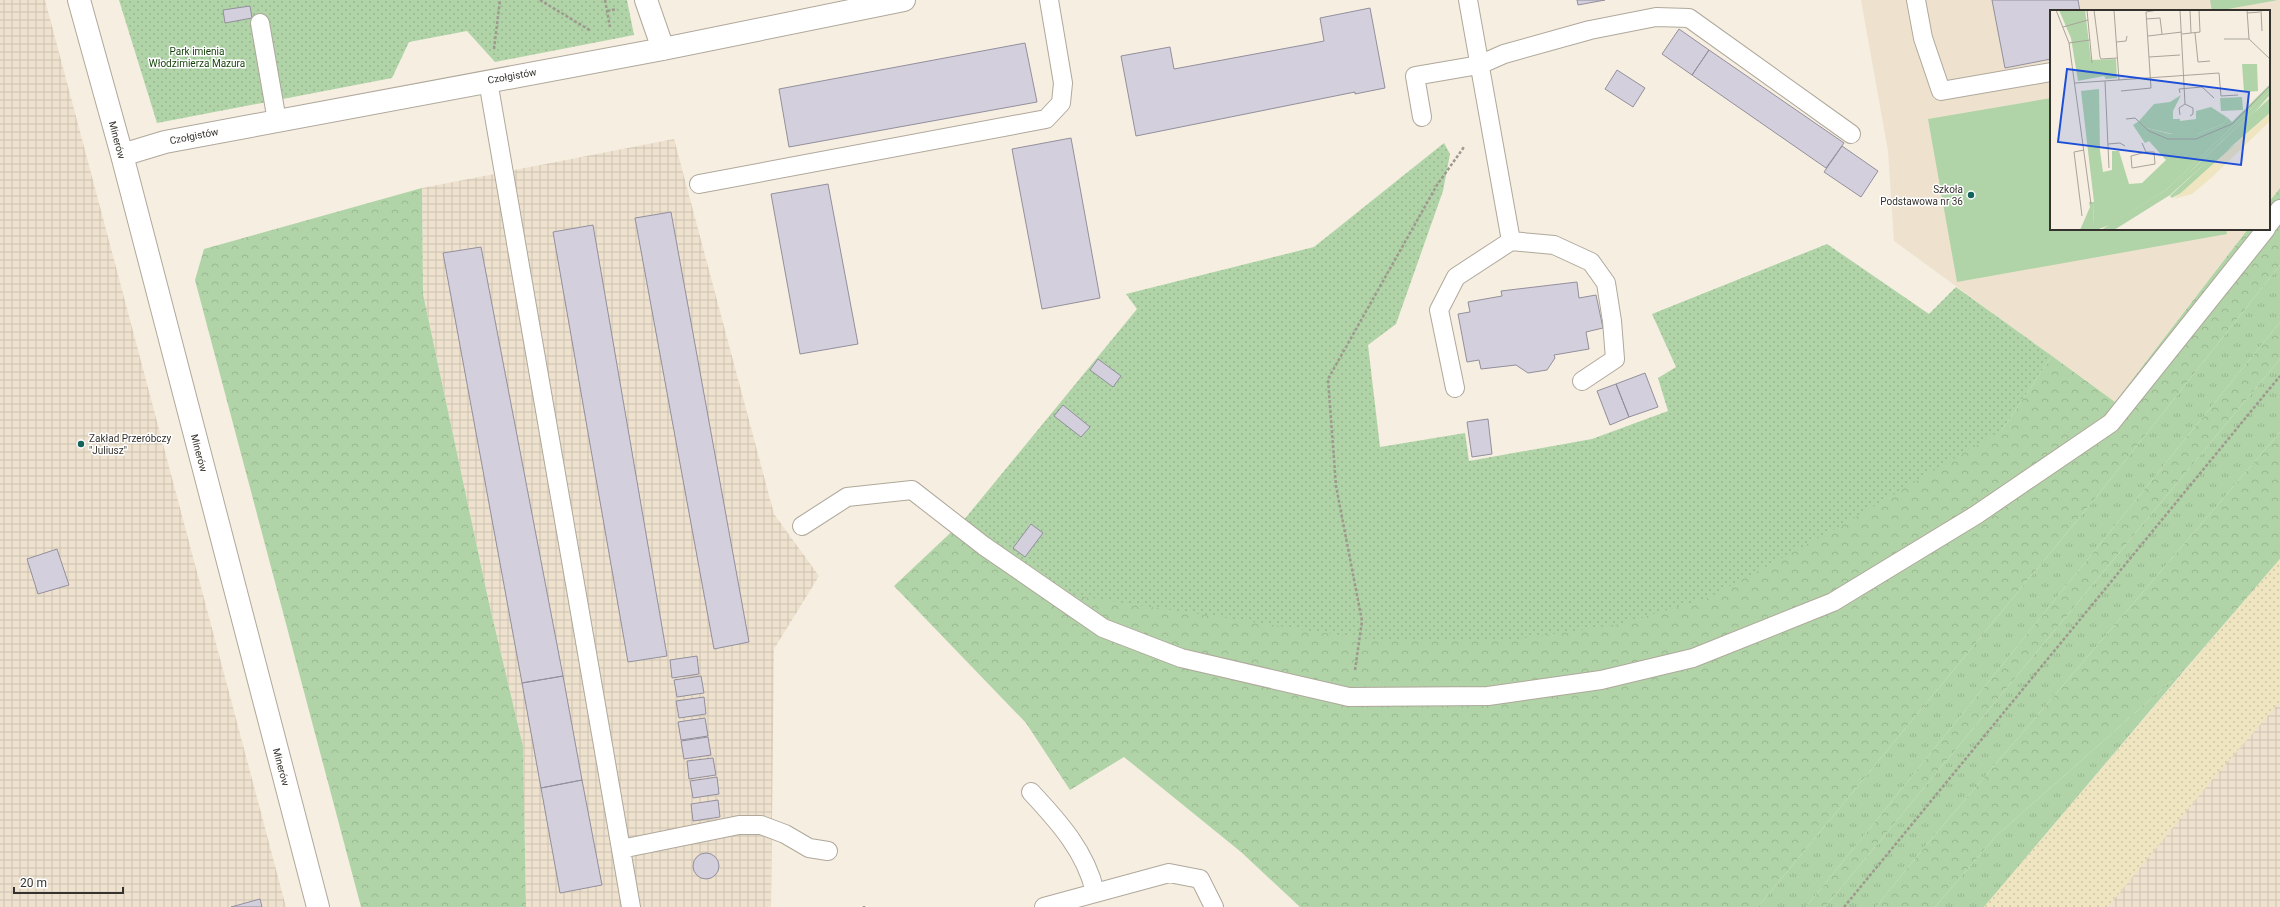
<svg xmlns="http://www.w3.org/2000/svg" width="2280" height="907" font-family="Roboto,sans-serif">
<defs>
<pattern id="industrial-grid" width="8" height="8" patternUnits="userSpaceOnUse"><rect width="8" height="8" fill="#eee2cf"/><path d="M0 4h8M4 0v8" fill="none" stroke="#cdc2b2"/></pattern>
<pattern id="grass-tufts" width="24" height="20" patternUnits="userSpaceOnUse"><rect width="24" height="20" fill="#b0d4a7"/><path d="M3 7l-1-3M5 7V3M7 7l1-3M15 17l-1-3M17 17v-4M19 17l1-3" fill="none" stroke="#98b690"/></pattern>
<pattern id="forest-crowns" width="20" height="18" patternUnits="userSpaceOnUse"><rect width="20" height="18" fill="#b0d4a7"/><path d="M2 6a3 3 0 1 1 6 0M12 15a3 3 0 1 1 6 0" fill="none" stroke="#98b690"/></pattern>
<pattern id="sand-dots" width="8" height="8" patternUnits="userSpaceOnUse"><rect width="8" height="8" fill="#efe5c0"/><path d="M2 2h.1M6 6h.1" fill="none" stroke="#cec5a5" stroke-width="1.8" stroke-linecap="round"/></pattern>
<pattern id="park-dots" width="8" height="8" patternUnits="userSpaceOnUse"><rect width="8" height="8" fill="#b0d4a7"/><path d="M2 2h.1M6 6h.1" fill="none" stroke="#98b690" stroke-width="1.8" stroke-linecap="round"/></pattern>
</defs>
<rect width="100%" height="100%" fill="#f6eee1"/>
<path fill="url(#industrial-grid)" d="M0,0h45l241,907h-286z
M674,139l100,375 45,62 -45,73 -3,258h-245l-3,-161 -34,-143 -66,-309 -1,-106z
M2280,559v348h-296z"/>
<path fill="#eee2cf" d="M1861,0h419v188l-11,14v-191h-218v218h197l-133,173 -221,-161 -6,-90z"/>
<path fill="url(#grass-tufts)" d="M2280,265v57l-474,585h-48l340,-412z
M2280,359v73l-358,418 -46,57h-51z
M2188,666l-204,241h-49l61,-71z"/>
<path fill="url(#forest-crowns)" d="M422,188l1,106 66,309 34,143 3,161h-165l-166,-627 9,-31z
M2280,188v77l-182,230 -340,412h-458l-59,-55 -117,-95 -54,33 -44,-67 -132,-137 69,-65 1039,-91 50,-74 63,46 133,-173h21v-27z
M2280,322v37l-455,548h-19z
M2280,432v127l-92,107 -192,170 -61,71h-59l46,-57z"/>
<path fill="url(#sand-dots)" d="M2280,559v143l-69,79 -103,126h-124z"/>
<path fill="url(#park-dots)" d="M119,0h508l7,35 -139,27 -28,-31 -58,11 -17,36 -235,45z
M1444,143l6,11 -7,37 -47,133 -28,21 12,102 85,-14 4,28 123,-22 76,-28 -10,-33 18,-11 -24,-53 175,-70 102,70 27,-27 96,69 -50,74 -163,97 -131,71 -88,26 -114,17 -140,-2 -296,-44 -107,-74 174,-212 -11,-15 188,-47z"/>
<path fill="#b0d4a7" d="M2210,0h68l-61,11h-5z
M2051,98v131h175l1,5 -270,48 -29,-163z"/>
<path fill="#d3cfdd" stroke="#938f9c" d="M1577,0h28l-27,5z
M1992,0h86l2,11h-29v48l-46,9z
M250,6l2,12 -27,5 -2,-13z
M1370,8l15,80 -30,6v-2l-219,44 -15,-80 49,-9 4,22 135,-25 15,-3 -4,-23z
M1679,29l30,21 -17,25 -30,-21z
M1025,43l12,59 -248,45 -10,-58z
M1709,50l135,93 -18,25 -134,-93z
M1617,70l28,18 -12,19 -28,-18z
M1071,138l29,160 -58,11 -30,-160z
M1842,146l36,25 -17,26 -37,-25z
M828,184l30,160 -58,10 -29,-160z
M671,212l78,430 -35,7 -79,-431z
M593,225l74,431 -39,6 -75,-430z
M481,247l82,429 -41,7 -79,-430z
M1577,282l2,16 17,-3 7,33 -17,4 3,17 -35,6 1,3 -8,12 -19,3 -12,-8 -35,4 -2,-9 -12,2 -9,-48 12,-2 -2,-10 34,-6 -1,-5z
M1098,359l23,17 -8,11 -23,-17z
M1645,373l13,34 -29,10 -13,-33z
M1616,384l13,33 -19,8 -13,-34z
M1063,405l27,22 -9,10 -27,-21z
M1488,419l4,35 -20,3 -5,-35z
M1031,524l12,9 -18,24 -12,-9z
M57,549l12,36 -31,9 -11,-35z
M697,656l2,18 -27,4 -2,-18z
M563,676l19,104 -41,8 -19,-105z
M701,676l3,17 -27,4 -3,-17z
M704,697l2,17 -27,4 -3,-17z
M705,718l3,18 -27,4 -3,-18z
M708,737l3,18 -27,4 -3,-18z
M713,758l3,17 -27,4 -2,-18z
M717,777l2,17 -26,4 -3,-17z
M582,780l20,105 -42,8 -19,-105z
M718,800l2,17 -27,4 -2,-17z
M693 866a13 13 0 1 1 26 0a13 13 0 1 1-26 0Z
M260,899l2,8h-31z"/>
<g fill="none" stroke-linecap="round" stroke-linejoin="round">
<g stroke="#afa89b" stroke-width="20">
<path id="lane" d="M1468,0l43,241
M1916,0l7,38 18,53 110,-19
M260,23l17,98
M488,81l143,826
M1422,117l-7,-41 64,-11 25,-11 86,-24 66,-13 33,1 162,116
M699,184l347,-65 15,-16 2,-20 -14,-83
M2269,224l11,-15
M1455,388l-16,-78 17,-33 55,-36 43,4 37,17 15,21 6,38 3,38 -33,22
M802,526l45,-29 65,-7 72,56 119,82 78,30 168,39 139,-1 113,-16 92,-22 140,-56 143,-87 135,-92 155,-194
M1031,792c28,30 55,60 64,100
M621,849l118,-24h22l24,9 24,14 19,3
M1044,907l125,-34 31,6 14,28"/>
</g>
<g stroke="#afa89b" stroke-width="24">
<path id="street" d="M79,0l43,155 196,752
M646,0l17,49
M122,155l43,-13 498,-93 241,-49"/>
</g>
<path stroke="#9e988f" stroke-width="2.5" stroke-dasharray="3 2" stroke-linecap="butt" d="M540,0l51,31
M605,0l5,27
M607,11l10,-2
M494,49l6,-49
M1355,670l7,-49 -26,-135 -8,-107 109,-194 27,-38
M864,907v-1
M1844,907l436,-531"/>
<use href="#lane" stroke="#fff" stroke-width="18"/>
<use href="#street" stroke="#fff" stroke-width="22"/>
</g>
<g fill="#16635d" stroke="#fff" stroke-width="1.5">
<circle cx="1971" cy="195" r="4"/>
<circle cx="81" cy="444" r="4"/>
</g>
<g text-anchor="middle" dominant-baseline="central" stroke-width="3" stroke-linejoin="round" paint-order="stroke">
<g font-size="10" fill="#113f05" stroke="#fff">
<text x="197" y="51">Park imienia<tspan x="197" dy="12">Włodzimierza Mazura</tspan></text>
</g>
<g font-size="10" fill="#35322d" stroke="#fff">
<text transform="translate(512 76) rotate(-10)">Czołgistów</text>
<text transform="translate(194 136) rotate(-11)">Czołgistów</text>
<text transform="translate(117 140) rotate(75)">Minerów</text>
<text transform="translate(199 453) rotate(75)">Minerów</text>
<text transform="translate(281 767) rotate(75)">Minerów</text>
</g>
<g font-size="10" fill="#35322d" stroke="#fff" text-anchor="end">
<text x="1963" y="189">Szkoła<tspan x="1963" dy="12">Podstawowa nr 36</tspan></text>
<text x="89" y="438" text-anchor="start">Zakład Przeróbczy<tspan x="89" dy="12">"Juliusz"</tspan></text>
</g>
</g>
<g transform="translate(2050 10)">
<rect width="220" height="220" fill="#f6eee1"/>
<path d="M220,81v4l-93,89 93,-86v5l-12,13 -88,79 -56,35h-13l65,-40zM186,134l-53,48 -11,6 46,-42zM39,192h5l-1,23 3,5h-16l10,-23z" fill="#b0d4a7"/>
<path d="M220,74v7l-104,99 -56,35 -14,5 -3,-4 1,-24 -13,-111 18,-2 1,62 3,21 9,-2v-19h7l10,33 13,-1 24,-23 -17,-19 -4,2 -12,-18 6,-4 8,7 23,6h28l25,-10 5,-6 4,4zM220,85l-15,17 -71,67 -16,14zM220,93v10l-98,85 -2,-2z" fill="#b0d4a7"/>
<path d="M220,103v8l-59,57 -19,16 -18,5z" fill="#efe5c0"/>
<path d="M9,0h26l6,50 25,-1 1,19 -11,1 -2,-3 -26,5 -7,-43zM131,85l-8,16v8h7v2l16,-2v-8l15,-4 17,11 -5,6 -25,10 -17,2 -34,-8 -8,-7 15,-17 16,-2z" fill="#b0d4a7"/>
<path d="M192,54h15l1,27 -14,1zM192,87l1,13 -22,1 -1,-13z" fill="#b0d4a7"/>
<path fill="none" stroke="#a9a399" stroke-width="1" d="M6,0l13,33 22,161M37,0l5,53M44,0l6,47 1,2 16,-1M64,0l5,70M130,0l5,94M140,0l1,23M197,0l2,29 21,20M211,0l1,21M197,3l13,-1M96,9l14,-1 2,16M13,17l25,-7M145,23l3,29 12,-1M132,24l18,-2 -1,-22M98,26l34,-4M174,29h25M66,32l10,-1 1,-5M19,33l21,-3M99,47l31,-2M55,71l4,87M25,73l144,-10 2,23 17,-1M71,81l30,-3 -5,-76 12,-2M130,83l-1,-4 23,-2 12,11M130,105l-1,-7 6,-4 8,4v6l-3,2M76,109l9,-1 14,13 19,8h28l36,-15 38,-38M92,133l4,9h8l1,12 -23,4 -1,-12 15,-4M58,134l12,-1 5,3M32,206l-8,-64 10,-2"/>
<path fill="#1d4ed8" fill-opacity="0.15" stroke="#1d4ed8" stroke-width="2" d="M17,59l182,23 -8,73 -183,-23z"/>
<rect width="220" height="220" fill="none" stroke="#35322d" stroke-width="2"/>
</g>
<path d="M14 887v6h109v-6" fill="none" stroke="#35322d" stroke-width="2"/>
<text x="20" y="887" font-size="12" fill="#35322d" stroke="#ffffff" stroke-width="3" paint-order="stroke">20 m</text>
</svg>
